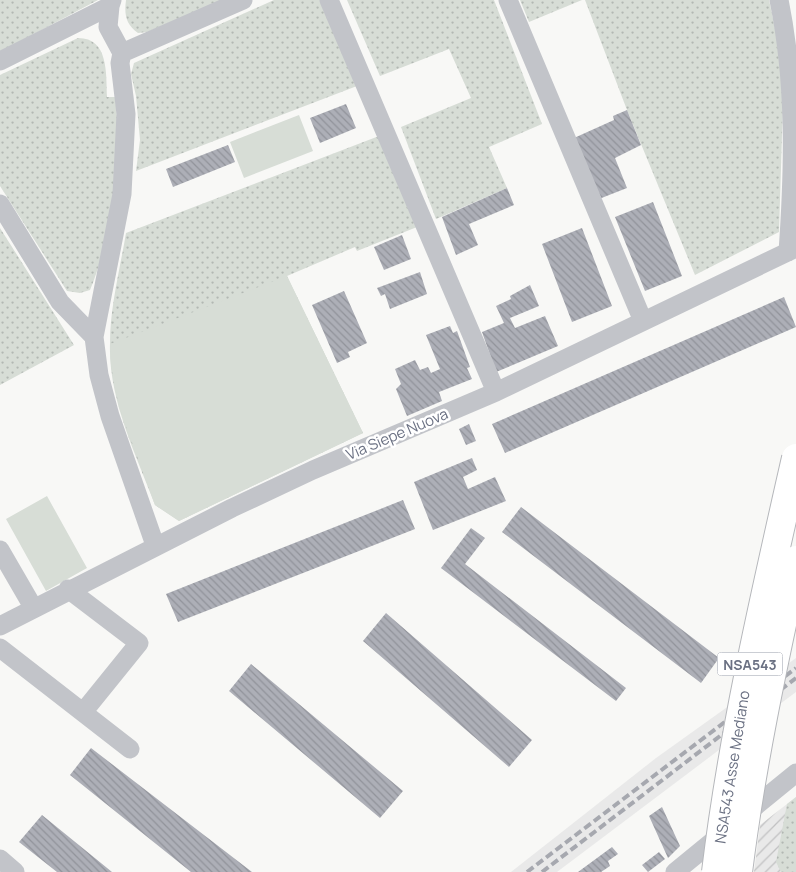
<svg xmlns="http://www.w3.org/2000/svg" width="796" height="872" font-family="Manrope,sans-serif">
<defs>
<pattern id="industrial-furrows" width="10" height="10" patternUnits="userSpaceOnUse" patternTransform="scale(1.25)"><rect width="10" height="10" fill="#e9e9e9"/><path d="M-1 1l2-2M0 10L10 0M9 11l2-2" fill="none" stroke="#c1c1c2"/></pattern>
<pattern id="grass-dots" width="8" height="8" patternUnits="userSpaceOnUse" patternTransform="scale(1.25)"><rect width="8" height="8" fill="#d7ddd6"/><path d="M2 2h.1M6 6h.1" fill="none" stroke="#b2b8b3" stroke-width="1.8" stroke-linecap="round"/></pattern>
<pattern id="building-back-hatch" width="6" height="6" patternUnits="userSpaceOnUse" patternTransform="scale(1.25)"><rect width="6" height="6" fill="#adafb7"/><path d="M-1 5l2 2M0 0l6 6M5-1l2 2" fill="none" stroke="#91939a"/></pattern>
</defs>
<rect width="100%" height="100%" fill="#f8f8f6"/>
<path fill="#e9e9e9" d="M796,658v34l-239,180h-46l145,-114z"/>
<path fill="url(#industrial-furrows)" d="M796,797v75h-42l6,-47z"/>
<path fill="url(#grass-dots)" d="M0,0h98l-98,52z
M126,0h97l-76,32 -9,1c-12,-9 -14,-18 -12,-33z
M274,0h47l36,86 -221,85 4,-31 -4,-44 -5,-22 3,-11z
M347,0h147l48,124 -53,23 18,41 -71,31 -35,-92 70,-29 -22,-49 -69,27z
M520,0h62l-53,22z
M585,0h184l15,71 -5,161 -84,43 -68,-165z
M78,38c31,0 28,36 29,59h8c8,56 -3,141 -25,193l-10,3 -13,-2 -67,-105v-111z
M379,136l38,91 -60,24 -2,-4 -68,29 76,157 -184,88 -24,-16c-19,-51 -47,-106 -45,-162 0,-36 10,-74 16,-110z
M0,228l74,117 -74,40z
M796,797v75h-15l-5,-10 11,-58z"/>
<path fill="#d7ddd6" d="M299,115l14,36 -69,27 -14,-36z
M287,276l76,157 -184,88 -24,-16 -36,-98 -8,-41 -1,-22z
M47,496l40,72 -41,23 -40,-72z"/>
<path fill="url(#building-back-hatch)" d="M346,104l10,24 -36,15 -10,-25z
M627,110l14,35 -26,13 12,30 -28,11 -25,-61 40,-18 -1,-4z
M228,145l7,17 -62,25 -7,-18z
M507,188l7,17 -45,19 9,21 -22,10 -14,-38z
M653,202l29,74 -37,15 -30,-74z
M582,228l30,78 -40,16 -30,-78z
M402,235l9,24 -27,11 -10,-23z
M420,272l7,22 -37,15 -5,-15 -4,2 -4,-8z
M530,285l9,21 -29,12 5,10 30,-12 13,30 -62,26 -14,-40 22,-9 -8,-17 15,-7 -1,-3z
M344,291l23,52 -19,9 2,5 -13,6 -25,-58z
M784,297l12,30 -291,126 -13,-29z
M450,326l3,7 4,-2 13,36 -3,1 5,11 -33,13 3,9 -35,15 -11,-27 5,-5 -6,-15 20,-9 5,10 8,-3 3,6 9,-4 -14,-34z
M469,424l7,17 -10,4 -7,-16z
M472,458l5,12 -14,7 5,12 27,-12 11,24 -73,29 -19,-48z
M403,500l12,29 -237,93 -12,-28z
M521,507l198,151 -18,25 -199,-151z
M471,528l14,10 -20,26 161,124 -10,13 -175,-133z
M386,613l146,127 -23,27 -146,-126z
M251,664l152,127 -23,27 -151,-127z
M91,748l161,124h-61l-121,-97z
M662,807l18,39 -12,12 -19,-42z
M42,815l70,57h-55l-38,-30z
M612,847l6,7 -10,7 2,5 -9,6h-23z
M659,852l6,7 -17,13 -6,-7z"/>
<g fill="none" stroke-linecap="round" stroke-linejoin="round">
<path stroke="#c2c4c9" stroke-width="19" d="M112,0l-2,6 -2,21 14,26 -2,10 6,51 -4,80 -28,143 5,38 11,41 45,129
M329,0l167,392
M508,0l135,321
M779,0c17,83 15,168 9,252
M122,53l121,-53
M0,61l110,-55
M0,204l60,98 34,35
M0,550l33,57
M68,589l71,54 -55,68
M0,626l232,-118 81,-38 183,-78 300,-144
M0,648l130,101
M0,859l15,13
M675,872l121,-99"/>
<path stroke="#a6a8af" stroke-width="4" stroke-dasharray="8 4" stroke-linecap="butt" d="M527,872l269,-204
M542,872l254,-194"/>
<g stroke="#b5b7bb" stroke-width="30" stroke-linecap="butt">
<path id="highway-bridge" d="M716,872c17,-140 49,-277 80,-414
M738,872c13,-105 35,-208 58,-312"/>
</g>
<use href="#highway-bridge" stroke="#fff" stroke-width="28"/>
</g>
<g text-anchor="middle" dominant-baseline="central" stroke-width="5" stroke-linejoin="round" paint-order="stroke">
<rect fill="#fff" stroke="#979ca8" stroke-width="1" x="717.5" y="652.5" width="65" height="23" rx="4"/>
<g font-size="14" font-weight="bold" fill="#6b7183">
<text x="750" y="664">NSA543</text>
</g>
<g font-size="15" fill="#6b7183" stroke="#fff">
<text transform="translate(397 434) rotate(-23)">Via Siepe Nuova</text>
<text transform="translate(732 767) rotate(-81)">NSA543 Asse Mediano</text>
</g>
</g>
</svg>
